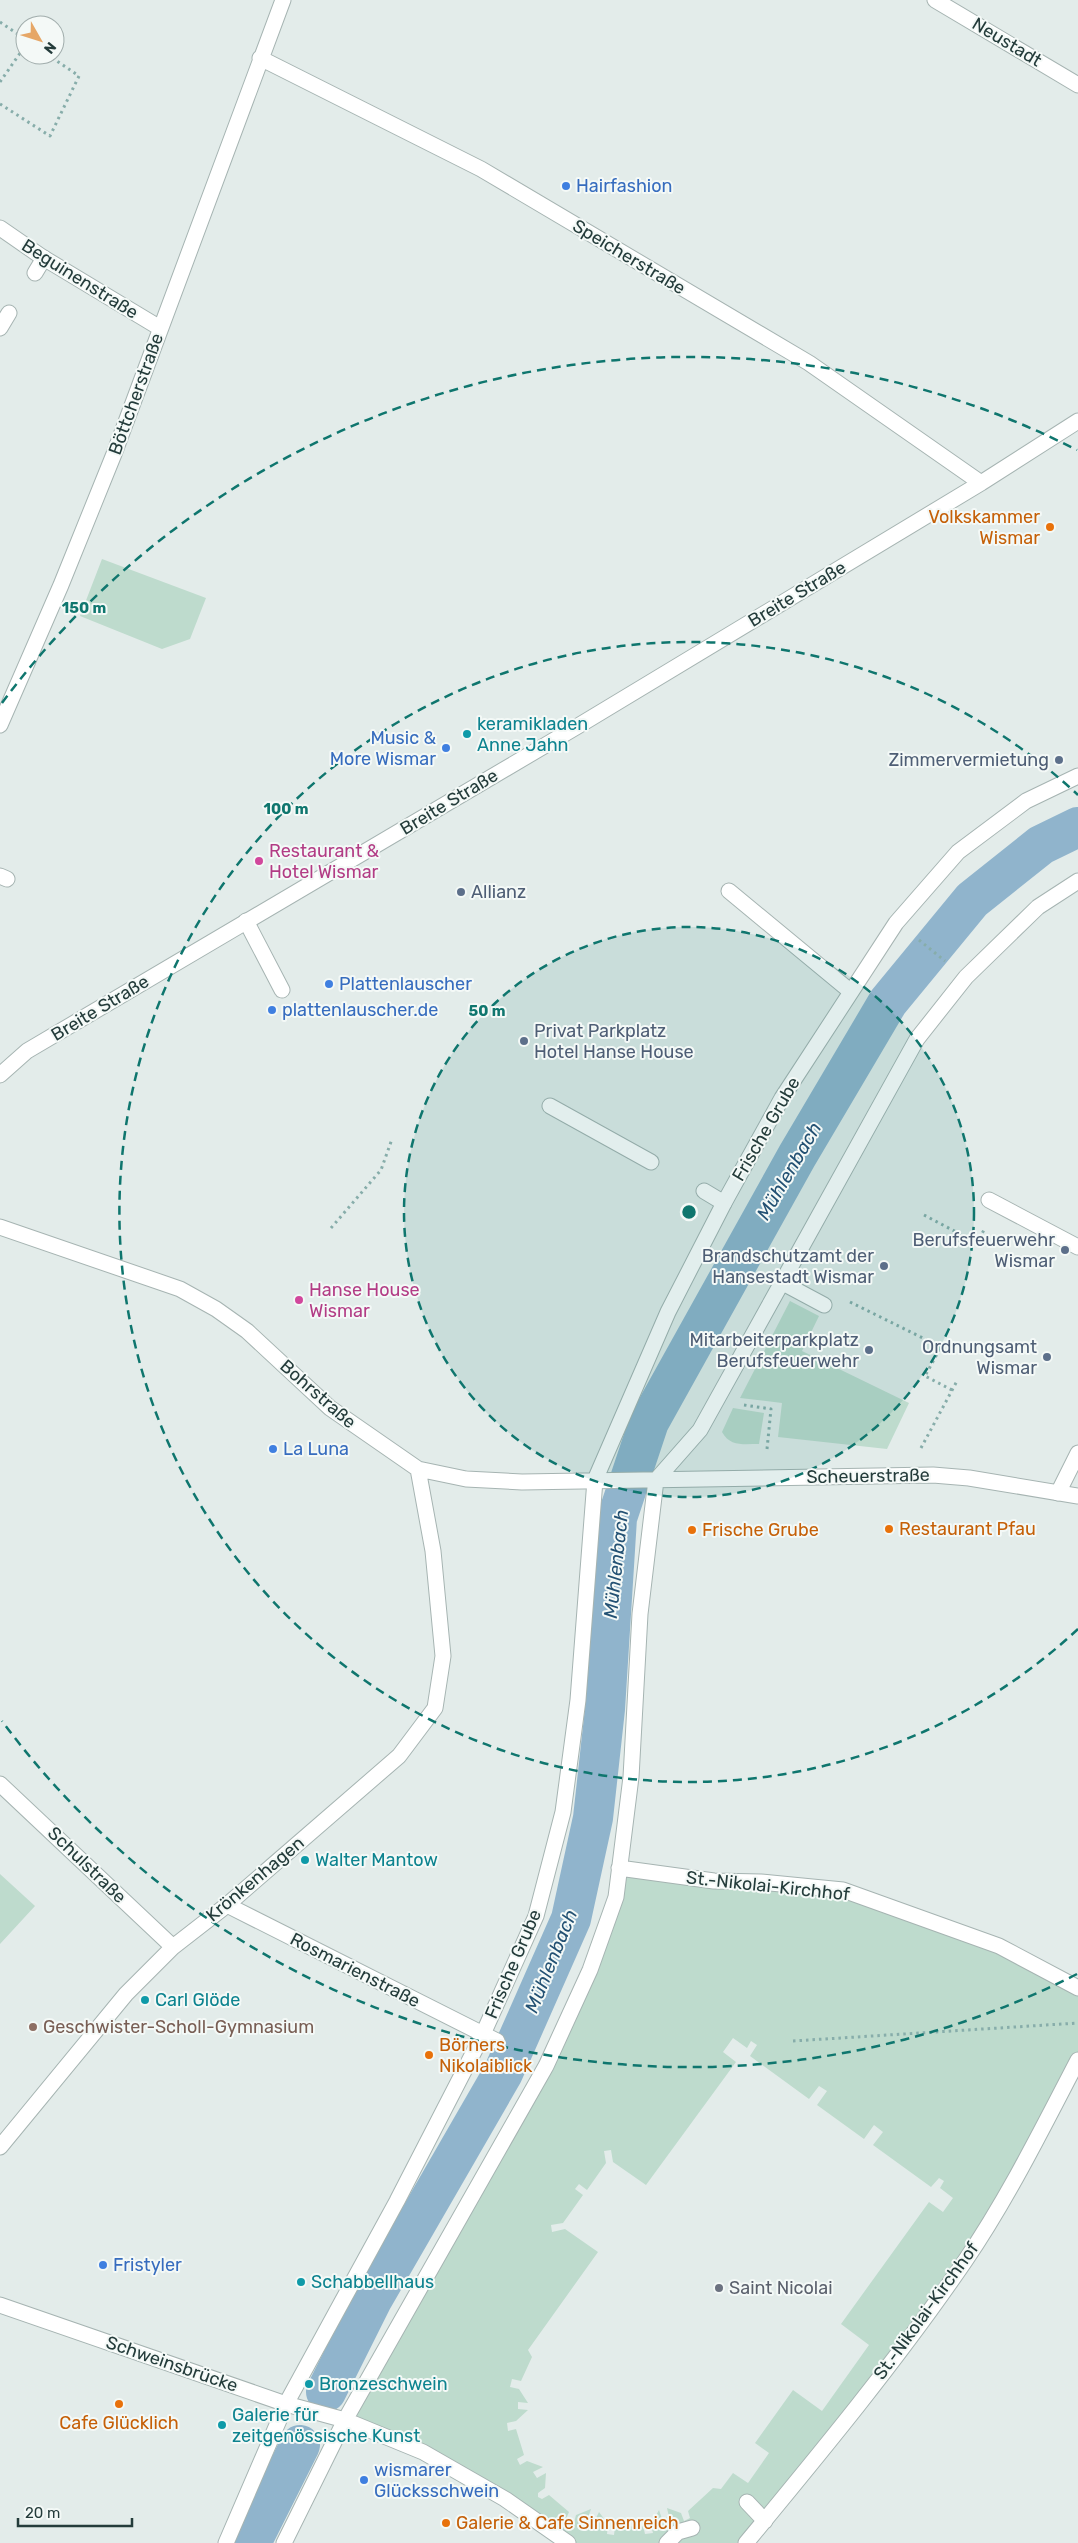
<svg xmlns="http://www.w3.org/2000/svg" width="1078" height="2543" font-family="Rubik,sans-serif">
<rect width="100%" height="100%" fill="#e3ecea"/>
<path fill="#bedbcd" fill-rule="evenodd" d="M102,559l104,39 -16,41 -28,10 -82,-33z
M790,1301l29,15 -17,35 107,52 -22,46 -109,-12 4,-34 -42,-5z
M733,1408l31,5 -5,31c-15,0 -29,3 -37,-12z
M619,1868l224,22 156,56 79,42v72l-91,164 -241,319h-178l-63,-44 -160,-79 211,-378zM733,2038l14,10 4,-7 6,4 -7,11 59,43 10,-13 8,5 -10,14 47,34 10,-14 9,7 -10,13 58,42 8,-9 5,3 -4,7 13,10 -10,14 -14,-10 -88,122 28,21 -47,66 -29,-21 -38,53 14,10 -21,30 -15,-10 -12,16 -8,-1 -25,23 2,7 -6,3 -3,-8 -14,-5 2,9 -7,2 -3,-9 -8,15 2,8 -8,1 -2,-8 -28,1 -1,8 -7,-1 1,-10 -9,-12 -4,8 -7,-2 3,-9 -15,6 -2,8 -8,-4 3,-7 -20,-17 -7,4 -4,-2v-4l7,-5 1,-15 -9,5 -4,-6 10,-5 -16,-6 -7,4 -3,-6 7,-4 -8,-26 -8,2 -1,-8 9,-2 12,-11 -10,-1v-7l10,1 -9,-14 -9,-2 2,-8 9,2 11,-24 -4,-7 70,-98 -33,-23 -13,3 -1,-7 12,-2 20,-28 -8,-6 4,-5 8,6 19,-27 -2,-12 7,-1 2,12 33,23 90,-123 -13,-10z
M0,1874l35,32 -35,38z"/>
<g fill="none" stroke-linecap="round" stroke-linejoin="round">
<path stroke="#90b4cc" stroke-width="40" d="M326,2392l46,-92 131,-227 68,-154 22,-101 12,-109 12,-191 32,-96 148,-266 91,-154 84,-102 69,-55 37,-18
M251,2543l49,-98"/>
<g stroke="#a6b4b2" stroke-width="17">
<path id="lane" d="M35,273l9,-15
M0,328l9,-15
M0,876l7,3
M729,891l121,100
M246,921l36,69
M550,1106l101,56
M704,1191l20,12
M989,1200l89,47
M781,1282l43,23
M1058,1493l20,-40
M227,1905l256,129
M226,2543l60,-139 111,-203 86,-167 53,-118 27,-104 15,-112 17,-220"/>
</g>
<g stroke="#a6b4b2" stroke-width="17">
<path id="street" d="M935,0l143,85
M260,58l221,111 328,194 172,120
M0,228l42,29 118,71
M0,725l61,-140 53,-131 169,-454
M0,1075l27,-24 551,-325 403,-243 97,-62
M0,1227l180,62 36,20 31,22 83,77 88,61 48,10 56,3 411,-7 36,3 109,18
M595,1480l73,-168 56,-109 58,-105 114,-175 62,-71 68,-51 52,-25
M0,1784l173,163
M619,1868l95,13 47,1 82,8 156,56 79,42
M483,2034l14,7
M0,2147l126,-153 47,-47 54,-42 172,-149 36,-48 8,-52 -10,-105 -15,-82
M0,2305l286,99 59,16 78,32 82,47 63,44
M747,2502l18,19
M284,2543l61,-123 201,-354 44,-96 26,-73 15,-120 9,-163 16,-134 44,-50 217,-391 49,-62 72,-70 40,-26
M667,2543l11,-11 14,-4
M746,2543c76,-92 152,-184 219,-282 43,-63 78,-134 113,-201"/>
</g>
<path stroke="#87adaa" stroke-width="3" stroke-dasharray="2.5 4" stroke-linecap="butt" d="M0,22l25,17
M0,82l25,-36
M0,104l50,32 29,-60 -31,-21
M919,940l26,21
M924,1215l53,28 8,-15
M331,1228l50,-58 11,-31
M850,1302l91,45 -16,29 27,14
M744,1405l27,4 -4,40
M921,1448l36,-67
M793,2041l285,-18"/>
<use href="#lane" stroke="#fff" stroke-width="15"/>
<use href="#street" stroke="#fff" stroke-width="15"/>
</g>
<circle cx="689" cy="1212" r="285" fill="#0f766e" fill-opacity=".12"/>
<g fill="none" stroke="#0f766e" stroke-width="2.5" stroke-dasharray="9 6">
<circle cx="689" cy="1212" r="285"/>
<path d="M1078 1629A570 570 0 1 1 1078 795"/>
<path d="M1077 1974A855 855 0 0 1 2 1721M2 703A855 855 0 0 1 1077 450"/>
</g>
<g fill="#3f7fe0" stroke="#f4f9f7" stroke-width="2">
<circle cx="566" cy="186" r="5"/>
<circle cx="446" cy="748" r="5"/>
<circle cx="329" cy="984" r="5"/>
<circle cx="272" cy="1010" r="5"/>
<circle cx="273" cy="1449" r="5"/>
<circle cx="103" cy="2265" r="5"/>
<circle cx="364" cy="2480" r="5"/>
</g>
<g fill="#e8710a" stroke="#f4f9f7" stroke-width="2">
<circle cx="1050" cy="527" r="5"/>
<circle cx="889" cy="1529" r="5"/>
<circle cx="692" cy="1530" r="5"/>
<circle cx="429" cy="2055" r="5"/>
<circle cx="119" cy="2404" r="5"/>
<circle cx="446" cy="2523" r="5"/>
</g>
<g fill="#0f9aa8" stroke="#f4f9f7" stroke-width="2">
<circle cx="467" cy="734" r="5"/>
<circle cx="305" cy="1860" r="5"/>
<circle cx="145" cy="2000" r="5"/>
<circle cx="301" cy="2282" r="5"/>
<circle cx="309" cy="2384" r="5"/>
<circle cx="222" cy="2425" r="5"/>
</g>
<g fill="#5c6f8a" stroke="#f4f9f7" stroke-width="2">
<circle cx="1059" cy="760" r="5"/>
<circle cx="461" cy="892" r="5"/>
<circle cx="524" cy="1041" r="5"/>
<circle cx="1065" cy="1250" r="5"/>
<circle cx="884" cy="1266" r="5"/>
<circle cx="869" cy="1350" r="5"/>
<circle cx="1047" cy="1357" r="5"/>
</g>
<g fill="#d1479c" stroke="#f4f9f7" stroke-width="2">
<circle cx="259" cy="861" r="5"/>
<circle cx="299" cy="1300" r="5"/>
</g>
<circle fill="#8d6e63" stroke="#f4f9f7" stroke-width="2" cx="33" cy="2027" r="5"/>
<circle fill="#6b7280" stroke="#f4f9f7" stroke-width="2" cx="719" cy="2288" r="5"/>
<g text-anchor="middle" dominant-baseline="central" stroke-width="4" stroke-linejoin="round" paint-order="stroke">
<g font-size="18" fill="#243c3b" stroke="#f4f9f7">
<text transform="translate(1007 42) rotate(31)">Neustadt</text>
<text transform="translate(629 257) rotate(31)">Speicherstraße</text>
<text transform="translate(80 279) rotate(32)">Beguinenstraße</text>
<text transform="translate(136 394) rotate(-70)">Böttcherstraße</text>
<text transform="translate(797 594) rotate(-31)">Breite Straße</text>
<text transform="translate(449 802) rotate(-31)">Breite Straße</text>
<text transform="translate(100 1008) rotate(-31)">Breite Straße</text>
<text transform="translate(766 1129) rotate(-60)">Frische Grube</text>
<text transform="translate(318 1394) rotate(41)">Bohrstraße</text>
<text transform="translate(868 1476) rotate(-1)">Scheuerstraße</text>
<text transform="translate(87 1865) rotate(44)">Schulstraße</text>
<text transform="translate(255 1879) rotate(-40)">Krönkenhagen</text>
<text transform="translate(768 1886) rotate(6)">St.-Nikolai-Kirchhof</text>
<text transform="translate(513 1964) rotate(-67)">Frische Grube</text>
<text transform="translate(355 1970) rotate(27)">Rosmarienstraße</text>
<text transform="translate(926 2311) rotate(-54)">St.-Nikolai-Kirchhof</text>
<text transform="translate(172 2364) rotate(19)">Schweinsbrücke</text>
</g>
<g font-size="18" fill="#366cbe" stroke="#f4f9f7" text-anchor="start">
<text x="576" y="186">Hairfashion</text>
<text x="436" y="738" text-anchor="end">Music &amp;<tspan x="436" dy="21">More Wismar</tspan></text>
<text x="339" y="984">Plattenlauscher</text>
<text x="282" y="1010">plattenlauscher.de</text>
<text x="283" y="1449">La Luna</text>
<text x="113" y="2265">Fristyler</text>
<text x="374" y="2470">wismarer<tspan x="374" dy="21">Glücksschwein</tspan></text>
</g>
<g font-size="18" fill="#c56008" stroke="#f4f9f7" text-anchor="start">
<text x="1040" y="517" text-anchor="end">Volkskammer<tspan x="1040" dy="21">Wismar</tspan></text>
<text x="899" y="1529">Restaurant Pfau</text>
<text x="702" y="1530">Frische Grube</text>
<text x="439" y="2045">Börners<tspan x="439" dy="21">Nikolaiblick</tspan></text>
<text x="119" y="2423" text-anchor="middle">Cafe Glücklich</text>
<text x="456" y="2523">Galerie &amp; Cafe Sinnenreich</text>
</g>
<g font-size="18" fill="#0d838f" stroke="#f4f9f7" text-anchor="start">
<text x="477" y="724">keramikladen<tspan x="477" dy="21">Anne Jahn</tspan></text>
<text x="315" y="1860">Walter Mantow</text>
<text x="155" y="2000">Carl Glöde</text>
<text x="311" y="2282">Schabbellhaus</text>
<text x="319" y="2384">Bronzeschwein</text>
<text x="232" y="2415">Galerie für<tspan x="232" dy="21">zeitgenössische Kunst</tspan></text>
</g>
<g font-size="18" fill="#4e5e75" stroke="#f4f9f7" text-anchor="end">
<text x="1049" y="760">Zimmervermietung</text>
<text x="471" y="892" text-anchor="start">Allianz</text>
<text x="534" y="1031" text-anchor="start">Privat Parkplatz<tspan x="534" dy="21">Hotel Hanse House</tspan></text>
<text x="1055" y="1240">Berufsfeuerwehr<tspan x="1055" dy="21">Wismar</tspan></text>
<text x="874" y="1256">Brandschutzamt der<tspan x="874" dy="21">Hansestadt Wismar</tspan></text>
<text x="859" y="1340">Mitarbeiterparkplatz<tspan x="859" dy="21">Berufsfeuerwehr</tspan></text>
<text x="1037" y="1347">Ordnungsamt<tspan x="1037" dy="21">Wismar</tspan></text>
</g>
<g font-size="18" fill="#b23c85" stroke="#f4f9f7" text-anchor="start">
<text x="269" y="851">Restaurant &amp;<tspan x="269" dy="21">Hotel Wismar</tspan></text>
<text x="309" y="1290">Hanse House<tspan x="309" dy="21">Wismar</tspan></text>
</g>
<g font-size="18" fill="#785e54" stroke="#f4f9f7" text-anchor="start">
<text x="43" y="2027">Geschwister-Scholl-Gymnasium</text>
</g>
<g font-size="18" fill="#5b616d" stroke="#f4f9f7" text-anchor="start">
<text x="729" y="2288">Saint Nicolai</text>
</g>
<g font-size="19" font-style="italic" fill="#235173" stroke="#f4f9f7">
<text transform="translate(789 1171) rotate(-60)">Mühlenbach</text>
<text transform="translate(616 1564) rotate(-84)">Mühlenbach</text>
<text transform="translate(551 1961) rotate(-68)">Mühlenbach</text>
</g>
</g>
<circle cx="689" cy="1212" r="8" fill="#0f766e" stroke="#f4f9f7" stroke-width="2.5"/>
<g font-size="15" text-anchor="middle" font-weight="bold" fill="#0f766e" stroke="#f4f9f7" stroke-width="4" stroke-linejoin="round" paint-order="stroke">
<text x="84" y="613">150 m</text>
<text x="286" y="814">100 m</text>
<text x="487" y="1016">50 m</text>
</g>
<g transform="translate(40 40) rotate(129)"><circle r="24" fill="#f4f9f7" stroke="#a1adac"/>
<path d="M0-4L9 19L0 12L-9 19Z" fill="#e6a767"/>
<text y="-8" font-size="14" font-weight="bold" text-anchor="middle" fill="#243c3b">N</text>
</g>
<path d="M18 2518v8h114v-8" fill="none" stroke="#243c3b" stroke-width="2.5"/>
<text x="25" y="2518" font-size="15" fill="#243c3b" stroke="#f4f9f7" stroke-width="4" paint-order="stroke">20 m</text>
</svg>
